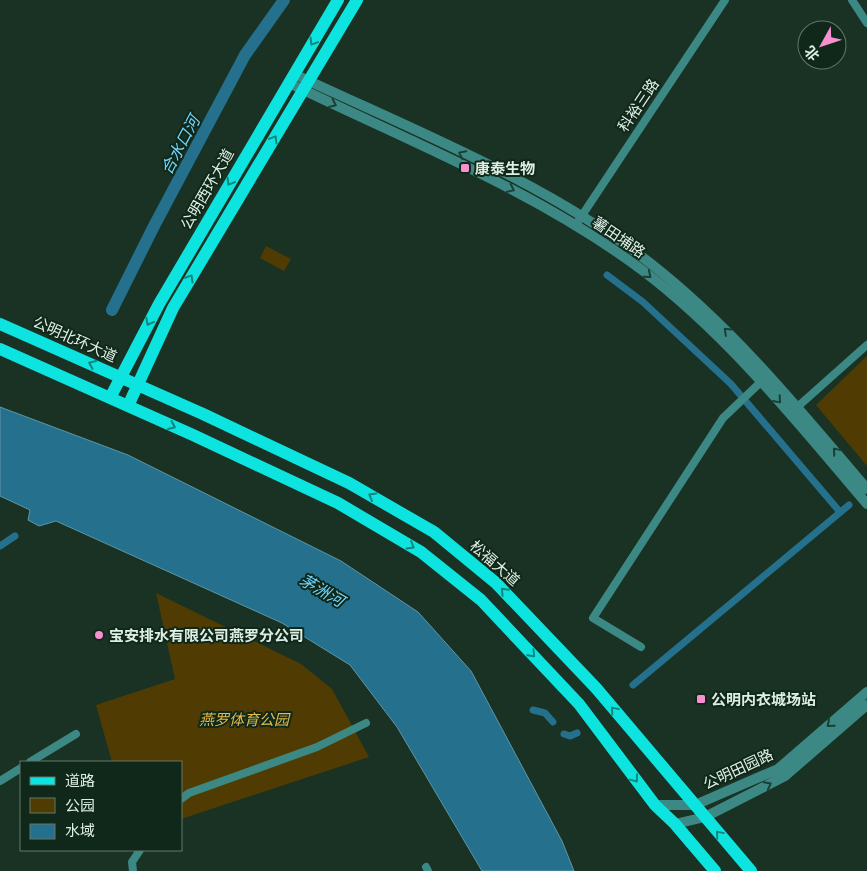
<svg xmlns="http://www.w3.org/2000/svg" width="867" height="871" font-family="'Libre Baskerville','Noto Sans SC',serif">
<rect width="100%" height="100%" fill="#193223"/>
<path fill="#503c02" d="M266,246l25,13 -7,12 -24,-13z
M867,356v110l-51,-61z
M156,593l145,71 31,25 37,68 -188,62v-57h-69l-16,-57 79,-26z"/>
<path fill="#24708d" stroke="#5c96a7" d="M0,407l128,48 213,106 77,51 53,59 91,170 12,30h-92l-85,-144 -47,-62 -68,-42 -226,-102 -17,5 -11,-6 2,-10 -30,-14z"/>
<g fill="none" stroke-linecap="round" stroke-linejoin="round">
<path stroke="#24708d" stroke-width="7" d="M607,275l36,27 88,82 109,128
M0,546l15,-10
M633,685l216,-180
M533,710l12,3 8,9
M564,734l6,2 7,-3"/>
<path stroke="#24708d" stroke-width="12" d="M112,310l42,-84 91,-171 39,-55"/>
<path stroke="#3c8885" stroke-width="8" d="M852,0l15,23
M575,226l150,-226
M794,410l73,-65
M641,647l-48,-29 130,-200 41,-39
M30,762l46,-28
M0,781l21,-13
M181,799l8,-6 128,-46 49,-24
M426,867l2,4
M133,871l-1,-9 8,-12"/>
<path stroke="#3c8885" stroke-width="10" d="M294,74c119,56 252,108 356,189 83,65 149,146 217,226
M289,83c119,58 246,107 353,187 87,66 155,152 225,234
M655,805h40l83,-36 89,-77
M675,824l30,-7 80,-41 82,-71"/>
<path stroke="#0de4e0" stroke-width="12" d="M0,324l203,90 146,69 85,49 62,51 100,105 155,183
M0,349l193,86 145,68 83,49 60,48 98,104 76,101 20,19 40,47
M110,398l49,-94 179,-304
M128,406l45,-98 184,-308"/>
</g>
<defs><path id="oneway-chevron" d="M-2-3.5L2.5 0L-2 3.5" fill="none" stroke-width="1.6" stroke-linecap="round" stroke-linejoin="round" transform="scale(1.25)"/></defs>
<g stroke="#0e867d">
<use href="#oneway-chevron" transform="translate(313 42) rotate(121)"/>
<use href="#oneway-chevron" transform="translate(274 139) rotate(-59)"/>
<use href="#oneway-chevron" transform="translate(230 182) rotate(121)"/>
<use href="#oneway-chevron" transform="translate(190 278) rotate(-59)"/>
<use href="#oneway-chevron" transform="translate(149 322) rotate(118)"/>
<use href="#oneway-chevron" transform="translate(92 364) rotate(-156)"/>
<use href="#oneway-chevron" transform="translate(172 426) rotate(24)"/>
<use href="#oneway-chevron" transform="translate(372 496) rotate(-150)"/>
<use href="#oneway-chevron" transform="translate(411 546) rotate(30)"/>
<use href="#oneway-chevron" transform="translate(504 591) rotate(-134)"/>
<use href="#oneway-chevron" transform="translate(532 654) rotate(47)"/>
<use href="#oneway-chevron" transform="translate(614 710) rotate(-130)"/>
<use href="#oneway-chevron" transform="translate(635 779) rotate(53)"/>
<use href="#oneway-chevron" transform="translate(719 834) rotate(-130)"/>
</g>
<g stroke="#1a4035">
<use href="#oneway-chevron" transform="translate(333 104) rotate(25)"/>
<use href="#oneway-chevron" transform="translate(462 154) rotate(-154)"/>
<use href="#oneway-chevron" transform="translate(511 189) rotate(26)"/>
<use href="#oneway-chevron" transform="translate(648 275) rotate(39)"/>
<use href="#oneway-chevron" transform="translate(727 331) rotate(-137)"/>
<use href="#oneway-chevron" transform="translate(778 400) rotate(49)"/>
<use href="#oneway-chevron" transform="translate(836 451) rotate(-130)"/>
<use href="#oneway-chevron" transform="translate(830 724) rotate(139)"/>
<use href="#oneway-chevron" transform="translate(768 785) rotate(-27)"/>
</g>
<g fill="#f690d0" stroke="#0f281a" stroke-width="2">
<rect x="460" y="163" width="10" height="10" rx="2.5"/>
<circle cx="99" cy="635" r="5"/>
<rect x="696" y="694" width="10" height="10" rx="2.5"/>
</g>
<g text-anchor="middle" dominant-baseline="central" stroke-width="4" stroke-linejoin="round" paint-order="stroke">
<g font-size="15" fill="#dfeee4" stroke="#0f281a">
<text transform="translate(638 105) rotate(-56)">科裕三路</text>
<text transform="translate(207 189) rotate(-60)">公明西环大道</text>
<text transform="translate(619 237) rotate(34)">薯田埔路</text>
<text transform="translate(75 339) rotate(24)">公明北环大道</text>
<text transform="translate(495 563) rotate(41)">松福大道</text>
<text transform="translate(738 769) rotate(-25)">公明田园路</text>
</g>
<g font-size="15" font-weight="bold" fill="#dfeee4" stroke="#0f281a" text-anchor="start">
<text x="475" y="168">康泰生物</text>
<text x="109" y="635">宝安排水有限公司燕罗分公司</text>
<text x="711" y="699">公明内衣城场站</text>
</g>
<g font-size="15" font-style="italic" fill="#e5ba4a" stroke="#0f281a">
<text x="244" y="719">燕罗体育公园</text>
</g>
<g font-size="16" font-style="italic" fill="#73d6ff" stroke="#0f281a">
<text transform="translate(180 145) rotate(-62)">合水口河</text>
<text transform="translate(322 590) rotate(30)">茅洲河</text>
</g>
</g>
<rect x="20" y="761" width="162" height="90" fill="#0f281a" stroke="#62776b"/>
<rect x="30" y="777" width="25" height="8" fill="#0de4e0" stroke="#62776b"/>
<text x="65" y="786" font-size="15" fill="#dfeee4">道路</text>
<rect x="30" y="798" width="25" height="15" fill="#503c02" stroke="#62776b"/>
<text x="65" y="811" font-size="15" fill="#dfeee4">公园</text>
<rect x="30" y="824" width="25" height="15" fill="#24708d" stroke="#62776b"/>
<text x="65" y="836" font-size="15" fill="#dfeee4">水域</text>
<g transform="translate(822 45) rotate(230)"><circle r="24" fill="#0f281a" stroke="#62776b"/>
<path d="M0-4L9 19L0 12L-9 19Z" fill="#f690d0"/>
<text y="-8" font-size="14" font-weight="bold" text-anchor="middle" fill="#dfeee4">北</text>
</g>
</svg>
